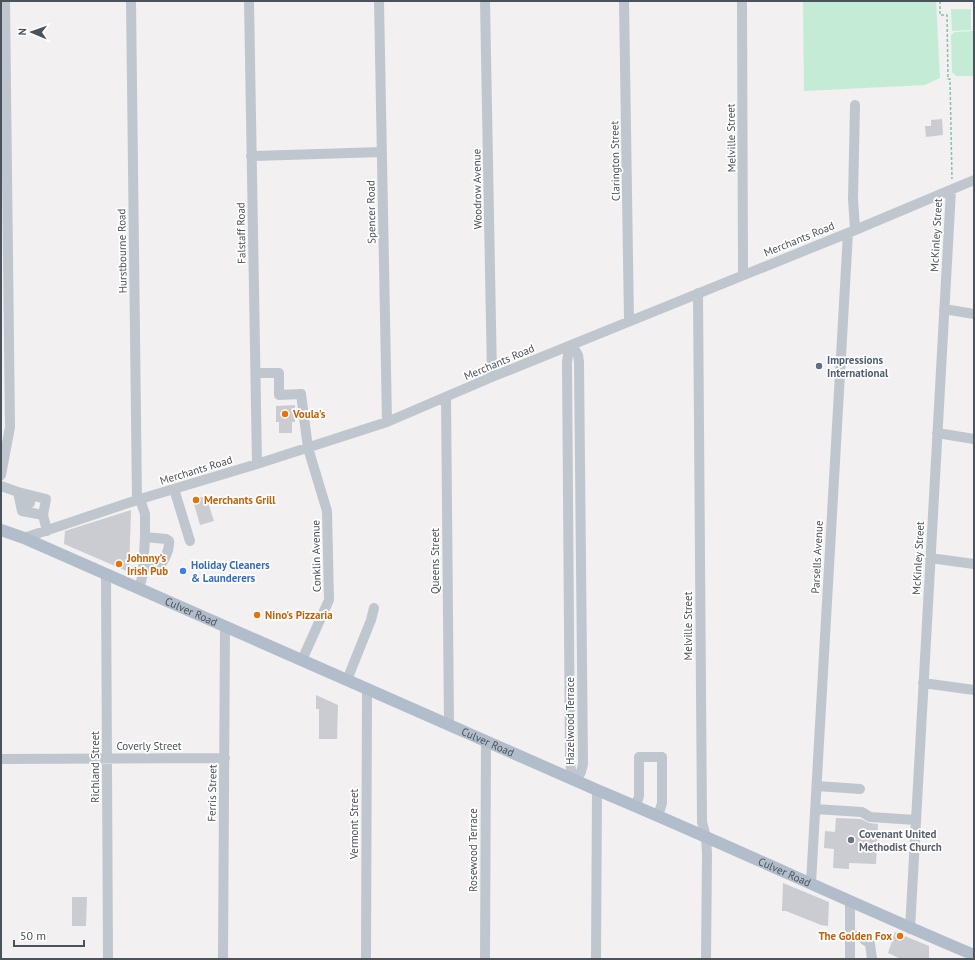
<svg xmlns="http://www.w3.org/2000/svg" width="975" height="960" font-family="'PT Sans',sans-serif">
<rect width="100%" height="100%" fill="#f2f0f0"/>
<path fill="#c3ebd5" d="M803,1h133l4,77 -15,7 -121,6z
M951,9h20v21l-19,1z
M974,31v45h-18l-4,-4 -1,-37 4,-3z"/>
<path fill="#cbccd2" d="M942,119l1,16 -17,2 -1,-11h6v-6z
M295,405v17h-3v11h-13v-11h-3v-16z
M206,496l8,25 -14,4 -7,-25z
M131,510l-2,62 -65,-28 1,-13z
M316,695l22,10 -1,34h-18v-30h-3z
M836,818l25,1 8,4 9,1 -2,40 -27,-1v6l-16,-1 1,-19 -10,-1 1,-17 10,1z
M783,883l46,19 -1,24 -7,-1 -35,-14h-4z
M72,897h15l-1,29h-14z
M895,932l34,14v13h-28l-13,-6z"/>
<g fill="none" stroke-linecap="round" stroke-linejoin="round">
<path stroke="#7fc5a7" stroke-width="1.5" stroke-dasharray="3 2" stroke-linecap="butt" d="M940,1v14h7l1,64h2l2,100"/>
<path stroke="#c0c6cd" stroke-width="10" d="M131,1l6,499
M249,1l8,463
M379,1l8,421
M485,1l7,376
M624,1l5,320
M742,1l1,273
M855,105l-2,94 2,30
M251,156l131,-4
M698,293l4,529 4,15 1,17 -1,105
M944,309l30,5
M572,345l6,10 1,7 4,402 -2,8 -5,9
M572,345l-4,10 -1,7 3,399 1,9 5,11
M256,373h23v22l22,-1 7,54 19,63 2,89 -27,60
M446,397l3,328
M937,433l37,6
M1,475l9,-48 -5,-426
M1,486l17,6 4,19 21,4 4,16
M174,489l16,52
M18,492l28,7 -3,16
M20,501l10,2
M24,538l113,-38 120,-36 130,-42 105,-45 356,-144 126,-53
M930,558l44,6
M144,568l15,-1c5,-7 11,-16 10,-26l-3,-2 -21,-2
M106,575l2,384
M139,589l4,-15 2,-37v-23l-5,-15
M347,680l24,-60 3,-12
M923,683l51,7
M1,759l224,-1
M817,786l43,3
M636,806l3,-10v-39h23v46l-4,13
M815,809l47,3 8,5 46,3
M811,883l37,-650
M850,901v58
M910,929l41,-739
M850,934l11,3 9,7 2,15
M223,959l2,-332
M366,959l1,-270
M485,959l1,-218
M596,959l1,-169"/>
<path stroke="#b2bdcb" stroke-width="12" id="s1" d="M1,530l23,8 573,252c127,53 251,112 377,165"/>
</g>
<circle fill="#5c6f8a" stroke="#fff" stroke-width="1.5" cx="819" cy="366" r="4"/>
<g fill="#e8710a" stroke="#fff" stroke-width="1.5">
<circle cx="285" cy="414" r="4"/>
<circle cx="196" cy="500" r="4"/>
<circle cx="119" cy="564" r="4"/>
<circle cx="257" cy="615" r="4"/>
<circle cx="900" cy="936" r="4"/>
</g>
<circle fill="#3f7fe0" stroke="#fff" stroke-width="1.5" cx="183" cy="571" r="4"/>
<circle fill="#6b7280" stroke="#fff" stroke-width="1.5" cx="851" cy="840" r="4"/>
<g text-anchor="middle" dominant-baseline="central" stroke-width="3.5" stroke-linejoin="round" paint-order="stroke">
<g font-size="11" fill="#4a525b" stroke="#fff">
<text transform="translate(731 138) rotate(-91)">Melville Street</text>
<text transform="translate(615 161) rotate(-91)">Clarington Street</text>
<text transform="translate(477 189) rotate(-91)">Woodrow Avenue</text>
<text transform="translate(371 212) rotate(-91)">Spencer Road</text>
<text transform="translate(241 233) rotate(-91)">Falstaff Road</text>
<text transform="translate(936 235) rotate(-87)">McKinley Street</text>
<text transform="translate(799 239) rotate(-22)">Merchants Road</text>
<text transform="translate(122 251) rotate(-91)">Hurstbourne Road</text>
<text transform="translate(499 362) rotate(-23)">Merchants Road</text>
<text transform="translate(196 470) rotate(-17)">Merchants Road</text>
<text transform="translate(316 556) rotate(-91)">Conklin Avenue</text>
<text transform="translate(817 557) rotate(-87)">Parsells Avenue</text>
<text transform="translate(918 558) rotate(-87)">McKinley Street</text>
<text transform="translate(435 561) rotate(-90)">Queens Street</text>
<text stroke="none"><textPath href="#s1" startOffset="207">Culver Road</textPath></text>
<text transform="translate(688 626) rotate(-90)">Melville Street</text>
<text transform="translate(570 721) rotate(-90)">Hazelwood Terrace</text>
<text stroke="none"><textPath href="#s1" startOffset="531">Culver Road</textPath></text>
<text x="149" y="746">Coverly Street</text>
<text transform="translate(95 767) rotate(-90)">Richland Street</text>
<text transform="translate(212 793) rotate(-89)">Ferris Street</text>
<text transform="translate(354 824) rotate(-90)">Vermont Street</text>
<text transform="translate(473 850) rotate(-90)">Rosewood Terrace</text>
<text stroke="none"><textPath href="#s1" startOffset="855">Culver Road</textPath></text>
</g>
<g font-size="11" font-weight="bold" fill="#4e5e75" stroke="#fff" text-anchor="start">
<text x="827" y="360">Impressions<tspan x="827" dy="13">International</tspan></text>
</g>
<g font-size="11" font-weight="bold" fill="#c56008" stroke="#fff" text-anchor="start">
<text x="293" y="414">Voula's</text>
<text x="204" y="500">Merchants Grill</text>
<text x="127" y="558">Johnny’s<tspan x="127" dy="13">Irish Pub</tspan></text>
<text x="265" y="615">Nino's Pizzaria</text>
<text x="892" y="936" text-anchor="end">The Golden Fox</text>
</g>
<g font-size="11" font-weight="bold" fill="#366cbe" stroke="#fff" text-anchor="start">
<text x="191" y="565">Holiday Cleaners<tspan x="191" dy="13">&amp; Launderers</tspan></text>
</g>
<g font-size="11" font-weight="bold" fill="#5b616d" stroke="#fff" text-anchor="start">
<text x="859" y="834">Covenant United<tspan x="859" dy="13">Methodist Church</tspan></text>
</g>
</g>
<rect width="975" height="960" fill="none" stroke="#4a525b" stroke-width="4"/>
<g transform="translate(32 32) rotate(272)" stroke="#ffffff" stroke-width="3" paint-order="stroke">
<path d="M0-3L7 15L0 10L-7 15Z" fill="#4a525b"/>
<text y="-6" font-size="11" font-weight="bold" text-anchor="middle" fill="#4a525b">N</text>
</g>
<path d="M14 940v6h70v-6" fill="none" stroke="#4a525b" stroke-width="2"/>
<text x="20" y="940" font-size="12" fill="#4a525b" stroke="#ffffff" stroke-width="3" paint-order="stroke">50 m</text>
</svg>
